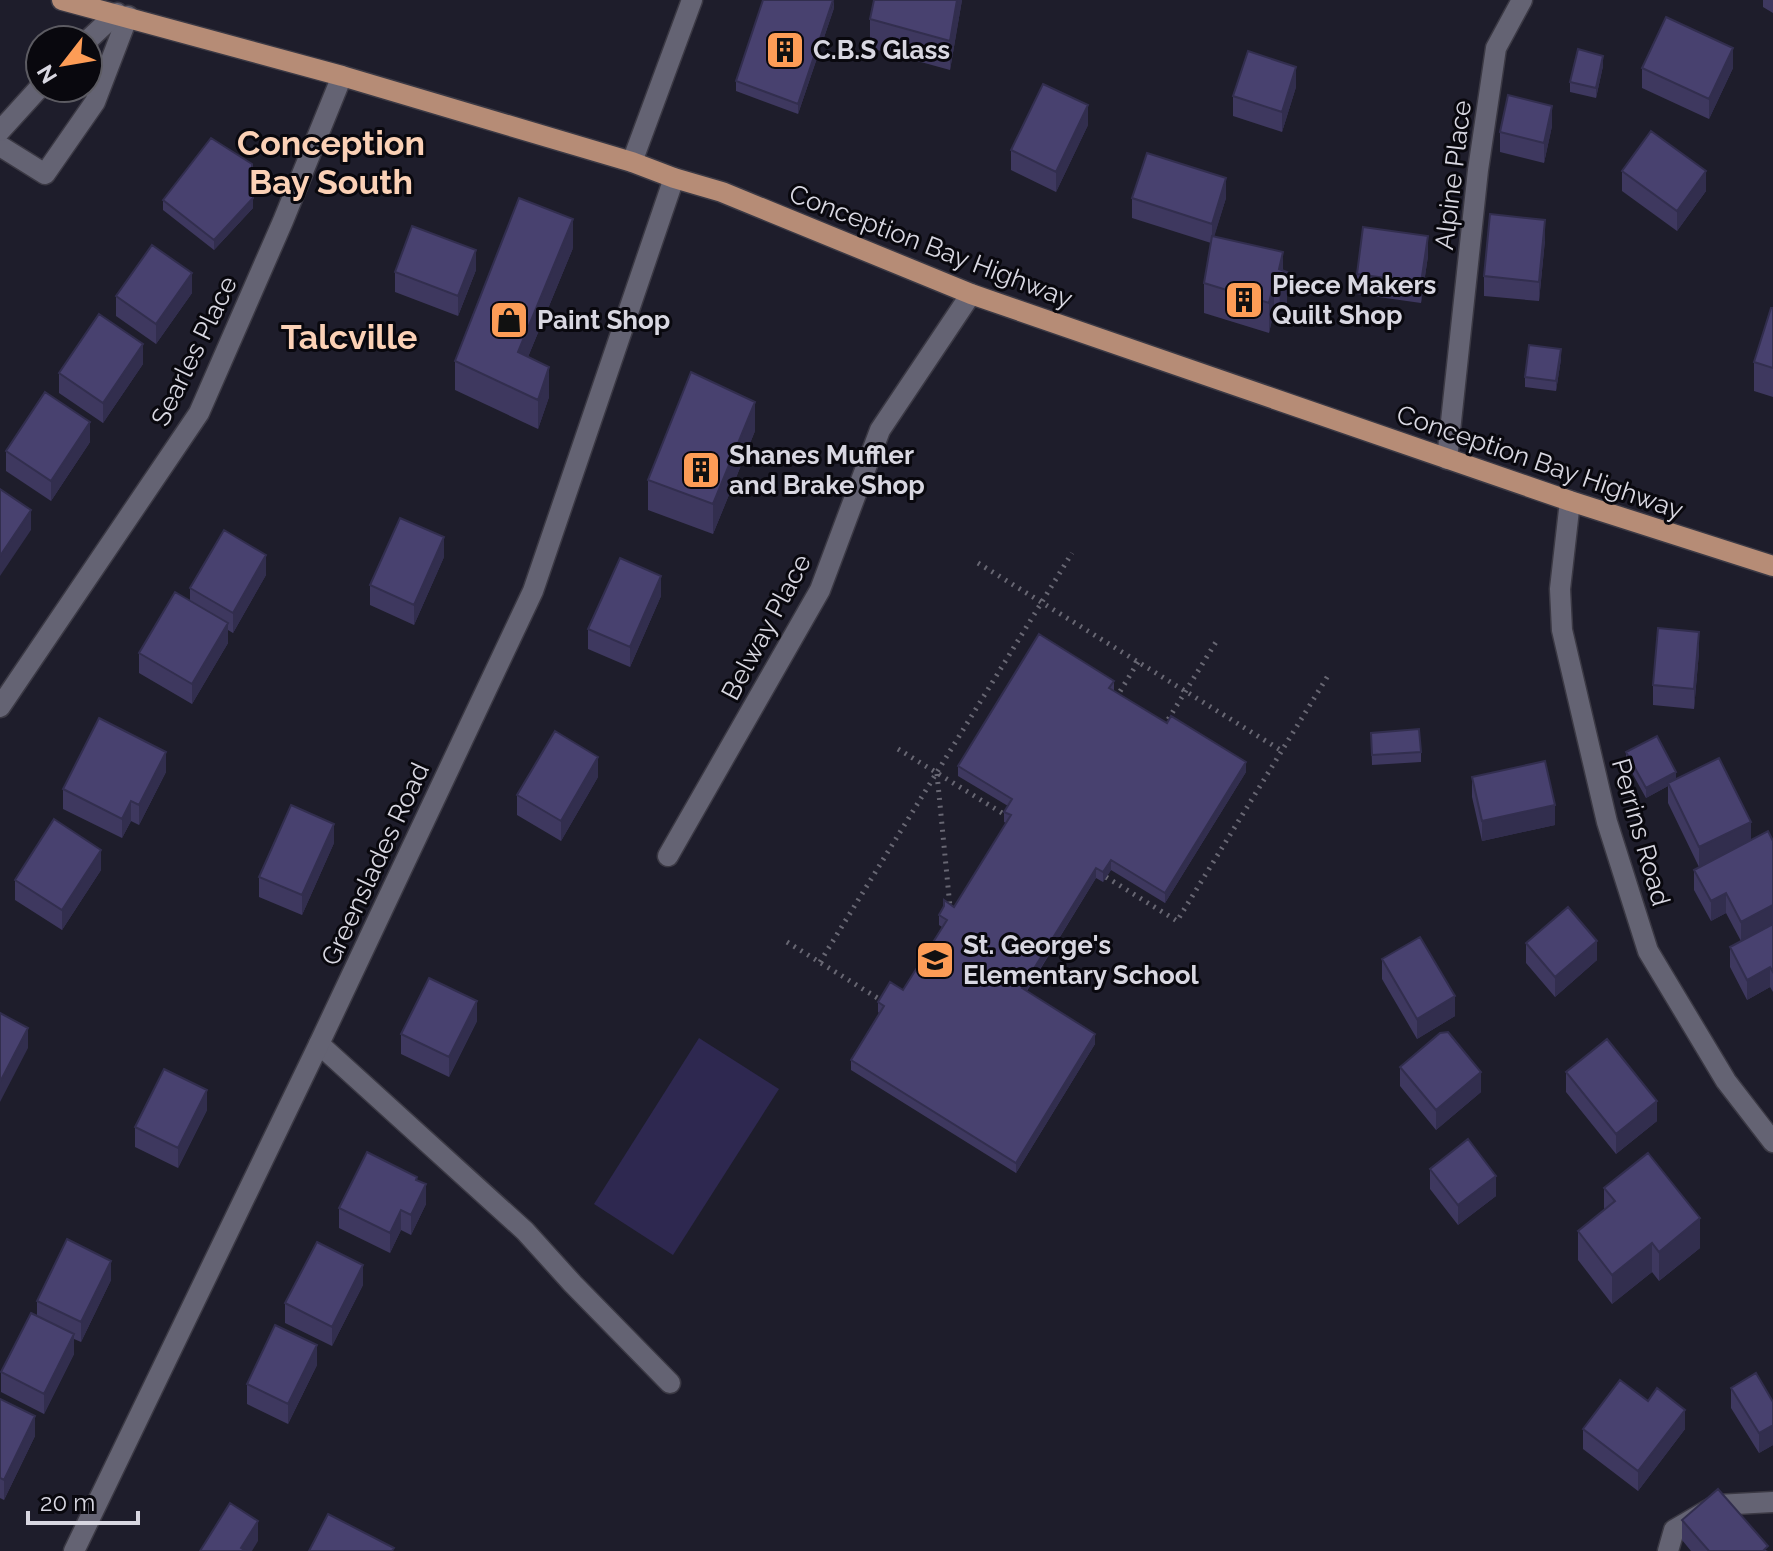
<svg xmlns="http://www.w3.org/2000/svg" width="1773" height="1551" font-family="Raleway,sans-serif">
<rect width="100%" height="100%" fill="#1e1d2b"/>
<path fill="#2e2850" d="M699,1038l80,51 -106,166 -79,-51z"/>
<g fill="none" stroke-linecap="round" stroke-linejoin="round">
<g stroke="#3b3944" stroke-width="23">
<path id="service" d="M0,146l45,28 50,-72 33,-86
M319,1044l206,187 48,53 97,99
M1668,1551l6,-21 43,-25 56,-3"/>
</g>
<g stroke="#3b3944" stroke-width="23">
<path id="minor" d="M88,40l29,-27
M0,131l40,-44
M632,162l60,-162
M1447,459l31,-289 18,-122 26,-48
M1570,501l-10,88 2,41 45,192 41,129 78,130 47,61
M0,707l199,-294 84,-192 59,-145
M668,856l152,-266 60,-160 91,-136
M74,1551l245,-507 214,-453 141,-413"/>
</g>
<g stroke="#3b3944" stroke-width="23">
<path id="primary" d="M62,0l280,76 290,86 42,16 48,14 249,102 599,207 203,65"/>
</g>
<path stroke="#686773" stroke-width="5" stroke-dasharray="2 6" stroke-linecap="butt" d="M978,563l304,188
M1116,698l22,-36
M1164,726l52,-84
M898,749l109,67
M937,774l13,133
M1106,877l71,44 152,-247
M787,942l97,60
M820,962l252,-409"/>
<use href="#service" stroke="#646373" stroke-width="20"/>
<use href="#minor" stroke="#646373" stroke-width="20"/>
<use href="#primary" stroke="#b68c76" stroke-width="20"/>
</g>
<path fill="#3e385f" d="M962,0l-12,70 -80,-22v-29z
M1763,0h10v13l-10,-6z
M834,8l-36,106 -62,-23v-10z
M1603,66l-7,32 -26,-6v-10z
M1642,68h91l-24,51 -67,-31z
M1296,87l-14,45 -49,-16v-20z
M1088,125l-32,67 -45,-22v-20z
M1552,126l-8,37 -44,-11v-20z
M1622,171l84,20 -29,40 -55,-40z
M1132,198h94l-12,38 69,35 4,31 -7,10 -6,-1 -5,22 -65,-20v-30l7,-40 -79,-25z
M163,200l90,8 -39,42 -51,-40z
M1545,240l-6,61 -55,-5v-20z
M573,248l-45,109 21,40 -11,32 -83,-39v-29z
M1428,256l-7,47 -64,-9v-20z
M476,270l-18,46 -63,-24v-20z
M192,293l-36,51 -40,-28v-20z
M1773,308v89l-19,-6v-29z
M1561,359l-5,32 -31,-4v-10z
M143,364l-40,59 -44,-30v-20z
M755,431l-42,103 -65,-24v-30z
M90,442l-39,59 -45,-30v-20z
M444,557l-30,68 -44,-20v-20z
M266,575l-33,58 -5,-3v13l-36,61 -53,-31v-20l51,-52v-13z
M661,596l-31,71 -42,-18v-20z
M1699,652l-5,57 -41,-4v-20z
M1114,681v10l132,81 -81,131 -54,-33 -8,12 -7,-4 -69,113 68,53 -79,129 -165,-103v-10l28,-47 -1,-1v-10l25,-12 39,-63 -3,-2v-10l15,-8 52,-84 -2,-1v-10l4,-6 -50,-30v-10z
M1371,733l50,19v10l-49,3z
M1626,752l50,27 75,61 22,1v151l-3,-5 -23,13 -17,-33v-20l11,-6 -15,-28 -15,8 -17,-31v-20l5,-3 -31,-64v-17l-22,12 -20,-36z
M166,772l-27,53 -8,-4 -9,17 -59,-29v-20z
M598,777l-37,64 -44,-26v-20z
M1472,777l83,48 -73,16 -10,-44z
M334,843l-32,72 -43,-18v-20z
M101,870l-39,60 -47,-30v-20z
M1526,943l71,17 -42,37 -29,-34z
M1382,959l73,57 -38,23 -35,-60z
M477,1021l-28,56 -48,-23v-20z
M1400,1067l81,25 -45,38 -36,-44z
M1566,1072l91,49 -41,33 -50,-62z
M207,1110l-29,58 -43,-21v-20z
M1430,1169l66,27 -38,29 -28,-36z
M417,1181l9,23 -15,31 -10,-5 -11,23 -51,-25v-20z
M1604,1188l96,60 -41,33 -7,-9 -40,32 -34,-44v-29l26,-21z
M111,1280l-30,62 -7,-3v15l-30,60 -43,-22v-20l36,-56v-15z
M363,1285l-31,61 -47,-23v-20z
M317,1365l-29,59 -41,-20v-20z
M1731,1388l42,14v43l-14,8 -28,-45z
M0,1399l35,37 -31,64 -4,-2z
M1648,1401l37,28 -47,62 -55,-42v-20z
M1682,1520l86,31h-77l-9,-11z"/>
<path fill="#322e4e" d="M834,0v8l-36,106v-10z
M957,0h5l-12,70v-29z
M1733,48v20l-24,51v-20z
M1603,56v10l-7,32v-10z
M1296,67v20l-14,45v-20z
M1088,105v20l-32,67v-20z
M1552,106v20l-8,37v-20z
M1706,171v20l-29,40v-20z
M1226,178v20l-14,46v-20z
M253,198v10l-39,42v-10z
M573,219v29l-55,133v-29z
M1545,220v20l-6,61v-19z
M1428,236v20l-7,47v-20z
M476,250v20l-18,46v-20z
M1283,252v26l4,-6v30l-7,10 -1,-43z
M192,273v20l-36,51v-20z
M1274,282v29l-5,22v-30z
M143,344v20l-40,59v-20z
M1561,349v10l-5,32v-10z
M549,367v30l-11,32v-29z
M755,402v29l-42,103v-30z
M90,422v20l-39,59v-20z
M31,510v20l-31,46v-20z
M444,537v20l-30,68v-20z
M266,555v20l-33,58v-20z
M661,576v20l-31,71v-20z
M228,623v20l-36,61v-20z
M1699,632v20l-5,57v-20z
M166,752v20l-27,53v-20z
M598,757v20l-37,64v-20z
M1246,762v10l-81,131v-10z
M1676,772v10l-8,1v3l-22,12v-10z
M131,801v20l-9,17v-19z
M1555,805v20l-73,16v-20z
M1751,822v20l-52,25v-20z
M334,824v19l-32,72v-20z
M101,850v20l-39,60v-20z
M1111,860v10l-8,12v-10z
M1096,868v10l-74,120v-10z
M1726,893v20l-15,8v-20z
M1773,905v20l-32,17v-20z
M1597,941v19l-42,37v-20z
M1770,967v20l-23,13v-20z
M1455,996v20l-38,23v-20z
M477,1001v20l-28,56v-20z
M28,1028v20l-28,54v-20z
M1095,1034v10l-79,129v-10z
M1481,1072v20l-45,38v-20z
M207,1090v20l-29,58v-20z
M1657,1101v20l-41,33v-20z
M1496,1176v20l-38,29v-20z
M426,1184v20l-15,31v-20z
M401,1210v20l-11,23v-20z
M1700,1218v30l-41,33v-29z
M1652,1243v29l-40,32v-29z
M111,1261v19l-30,62v-20z
M363,1265v20l-31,61v-19z
M74,1334v20l-30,60v-20z
M317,1345v20l-29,59v-20z
M1685,1410v19l-47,62v-20z
M35,1416v20l-31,64v-20z
M1773,1425v20l-14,8v-20z
M258,1521v20l-6,10h-11v-3z"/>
<path fill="#48416f" stroke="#322e4e" stroke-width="2" d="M763,0h70l-35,104 -62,-23z
M874,0h83l-7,41 -80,-22z
M1666,17l67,31 -24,51 -67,-31z
M1578,49l25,7 -7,32 -26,-6z
M1248,51l48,16 -14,45 -49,-16z
M1043,84l45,21 -32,67 -45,-22z
M1508,95l44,11 -8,37 -44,-11z
M1651,131l55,40 -29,40 -55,-40z
M211,138l41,26 1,34 -39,42 -51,-40z
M1147,153l79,25 -14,46 -80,-26z
M519,198l54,21 -55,133 31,15 -11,33 -83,-39z
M1490,214l55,6 -6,62 -55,-6z
M412,226l64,24 -18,46 -63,-24z
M1363,227l65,9 -7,47 -64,-9z
M1212,236l71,16 -4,17 8,3 -7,11 -6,-1 -5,21 -65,-20z
M152,245l40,28 -36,51 -40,-28z
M1771,308h2v60l-19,-6z
M99,314l44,30 -40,59 -44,-30z
M1529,345l32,4 -5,32 -31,-4z
M691,372l64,30 -42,102 -65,-24z
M45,392l45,30 -39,59 -45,-30z
M0,489l31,21 -31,46z
M400,518l44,19 -30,68 -44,-20z
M224,530l42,25 -33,58 -43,-25z
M620,558l41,18 -31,71 -42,-18z
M175,592l53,31 -36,61 -53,-31z
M1658,628l41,4 -5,57 -41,-4z
M1039,634l75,47 -5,7 5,3 53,32 4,-7 75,46 -81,131 -54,-33 -8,12 -7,-4 -74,120 73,46 -79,129 -165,-103 33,-54 -6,-4 12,-20 13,8 44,-70 -8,-5 5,-9v-6l10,7 57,-92 -7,-3 8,-13 -54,-33z
M99,718l67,34 -27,53 -8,-4 -9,18 -59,-30z
M1419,729l2,23 -49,3 -1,-22z
M555,731l43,26 -37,64 -44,-26z
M1657,736l19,36 -30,16 -20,-36z
M1719,758l32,64 -52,25 -31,-64z
M1545,761l10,44 -73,16 -10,-44z
M291,805l43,19 -32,71 -43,-18z
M54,819l47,31 -39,60 -47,-30z
M1768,831l5,10v64l-32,17 -15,-29 -15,8 -17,-31z
M1568,907l29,34 -42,36 -29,-34z
M1773,924v48l-3,-5 -23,13 -17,-33z
M1420,937l35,59 -38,23 -35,-60z
M429,978l48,23 -28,56 -48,-23z
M0,1013l28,15 -28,54z
M1448,1032l33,40 -45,38 -36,-43 40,-34z
M1607,1039l50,62 -41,33 -50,-62z
M164,1069l43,21 -29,58 -43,-21z
M1468,1139l28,37 -38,29 -28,-36z
M367,1152l50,25 -1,3 10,4 -15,31 -10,-5 -11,23 -51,-25z
M1648,1153l52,65 -41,34 -7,-9 -40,32 -34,-44 37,-30 -11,-13z
M67,1239l44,22 -30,61 -44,-21z
M317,1242l46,23 -31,62 -47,-24z
M31,1313l43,21 -30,60 -43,-22z
M275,1325l42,20 -29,59 -41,-20z
M1756,1373l17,29v23l-14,8 -28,-45z
M1620,1380l28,21 9,-13 28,22 -47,61 -55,-42z
M0,1399l35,17 -31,64 -4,-2z
M1718,1489l50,57 -5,5h-54l-27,-31z
M230,1503l28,18 -17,27 5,3h-46z
M328,1514l66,34 -2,3h-83z"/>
<defs>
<g id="building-square" transform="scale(2)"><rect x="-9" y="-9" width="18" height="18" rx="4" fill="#fd9c56" stroke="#09080e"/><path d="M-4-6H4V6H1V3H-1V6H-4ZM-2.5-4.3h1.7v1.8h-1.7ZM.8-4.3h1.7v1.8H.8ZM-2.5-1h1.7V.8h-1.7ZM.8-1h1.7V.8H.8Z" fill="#111"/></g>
<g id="shop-square" transform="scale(2)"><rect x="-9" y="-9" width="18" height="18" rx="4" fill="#fd9c56" stroke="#09080e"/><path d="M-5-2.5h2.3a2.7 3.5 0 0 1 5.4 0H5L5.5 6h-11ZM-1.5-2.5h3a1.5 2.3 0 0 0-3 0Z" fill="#111"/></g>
<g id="school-square" transform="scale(2)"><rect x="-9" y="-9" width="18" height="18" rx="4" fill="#fd9c56" stroke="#09080e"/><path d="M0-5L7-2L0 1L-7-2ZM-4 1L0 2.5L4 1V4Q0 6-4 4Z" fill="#111"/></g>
</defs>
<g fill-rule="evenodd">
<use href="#building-square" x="785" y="50"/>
<use href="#building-square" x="1244" y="300"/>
<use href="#shop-square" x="509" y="320"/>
<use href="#building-square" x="701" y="470"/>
<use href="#school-square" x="935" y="960"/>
</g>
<g text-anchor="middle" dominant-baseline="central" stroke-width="6" stroke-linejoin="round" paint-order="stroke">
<g font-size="26" font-weight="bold" fill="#d8d7e1" stroke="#09080e" text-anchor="start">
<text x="813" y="50">C.B.S Glass</text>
<text x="1272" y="285">Piece Makers<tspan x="1272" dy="30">Quilt Shop</tspan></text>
<text x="537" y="320">Paint Shop</text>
<text x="729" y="455">Shanes Muffler<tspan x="729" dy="30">and Brake Shop</tspan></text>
<text x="963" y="945">St. George's<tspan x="963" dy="30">Elementary School</tspan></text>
</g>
<g font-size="26" fill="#d8d7e1" stroke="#09080e">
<text transform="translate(1453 175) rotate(-83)">Alpine Place</text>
<text transform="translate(931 246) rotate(21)">Conception Bay Highway</text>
<text transform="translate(194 351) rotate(-64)">Searles Place</text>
<text transform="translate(1540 462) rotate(19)">Conception Bay Highway</text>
<text transform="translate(766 627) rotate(-62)">Belway Place</text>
<text transform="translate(1641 832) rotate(74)">Perrins Road</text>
<text transform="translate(375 864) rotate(-65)">Greenslades Road</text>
</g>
<g font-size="34" font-weight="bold" fill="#fbd1b6" stroke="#09080e">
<text x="331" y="143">Conception<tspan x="331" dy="39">Bay South</tspan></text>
<text x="349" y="337">Talcville</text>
</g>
</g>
<g transform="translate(64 64) rotate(239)"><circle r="38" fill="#09080e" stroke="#5c5b62" stroke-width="2"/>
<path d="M0-6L14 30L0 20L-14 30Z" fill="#fd9c56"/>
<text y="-12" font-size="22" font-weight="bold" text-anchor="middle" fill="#d8d7e1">N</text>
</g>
<path d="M28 1511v12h110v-12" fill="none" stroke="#d8d7e1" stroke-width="4"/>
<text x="40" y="1511" font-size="24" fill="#d8d7e1" stroke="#09080e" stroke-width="6" paint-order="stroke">20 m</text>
</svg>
